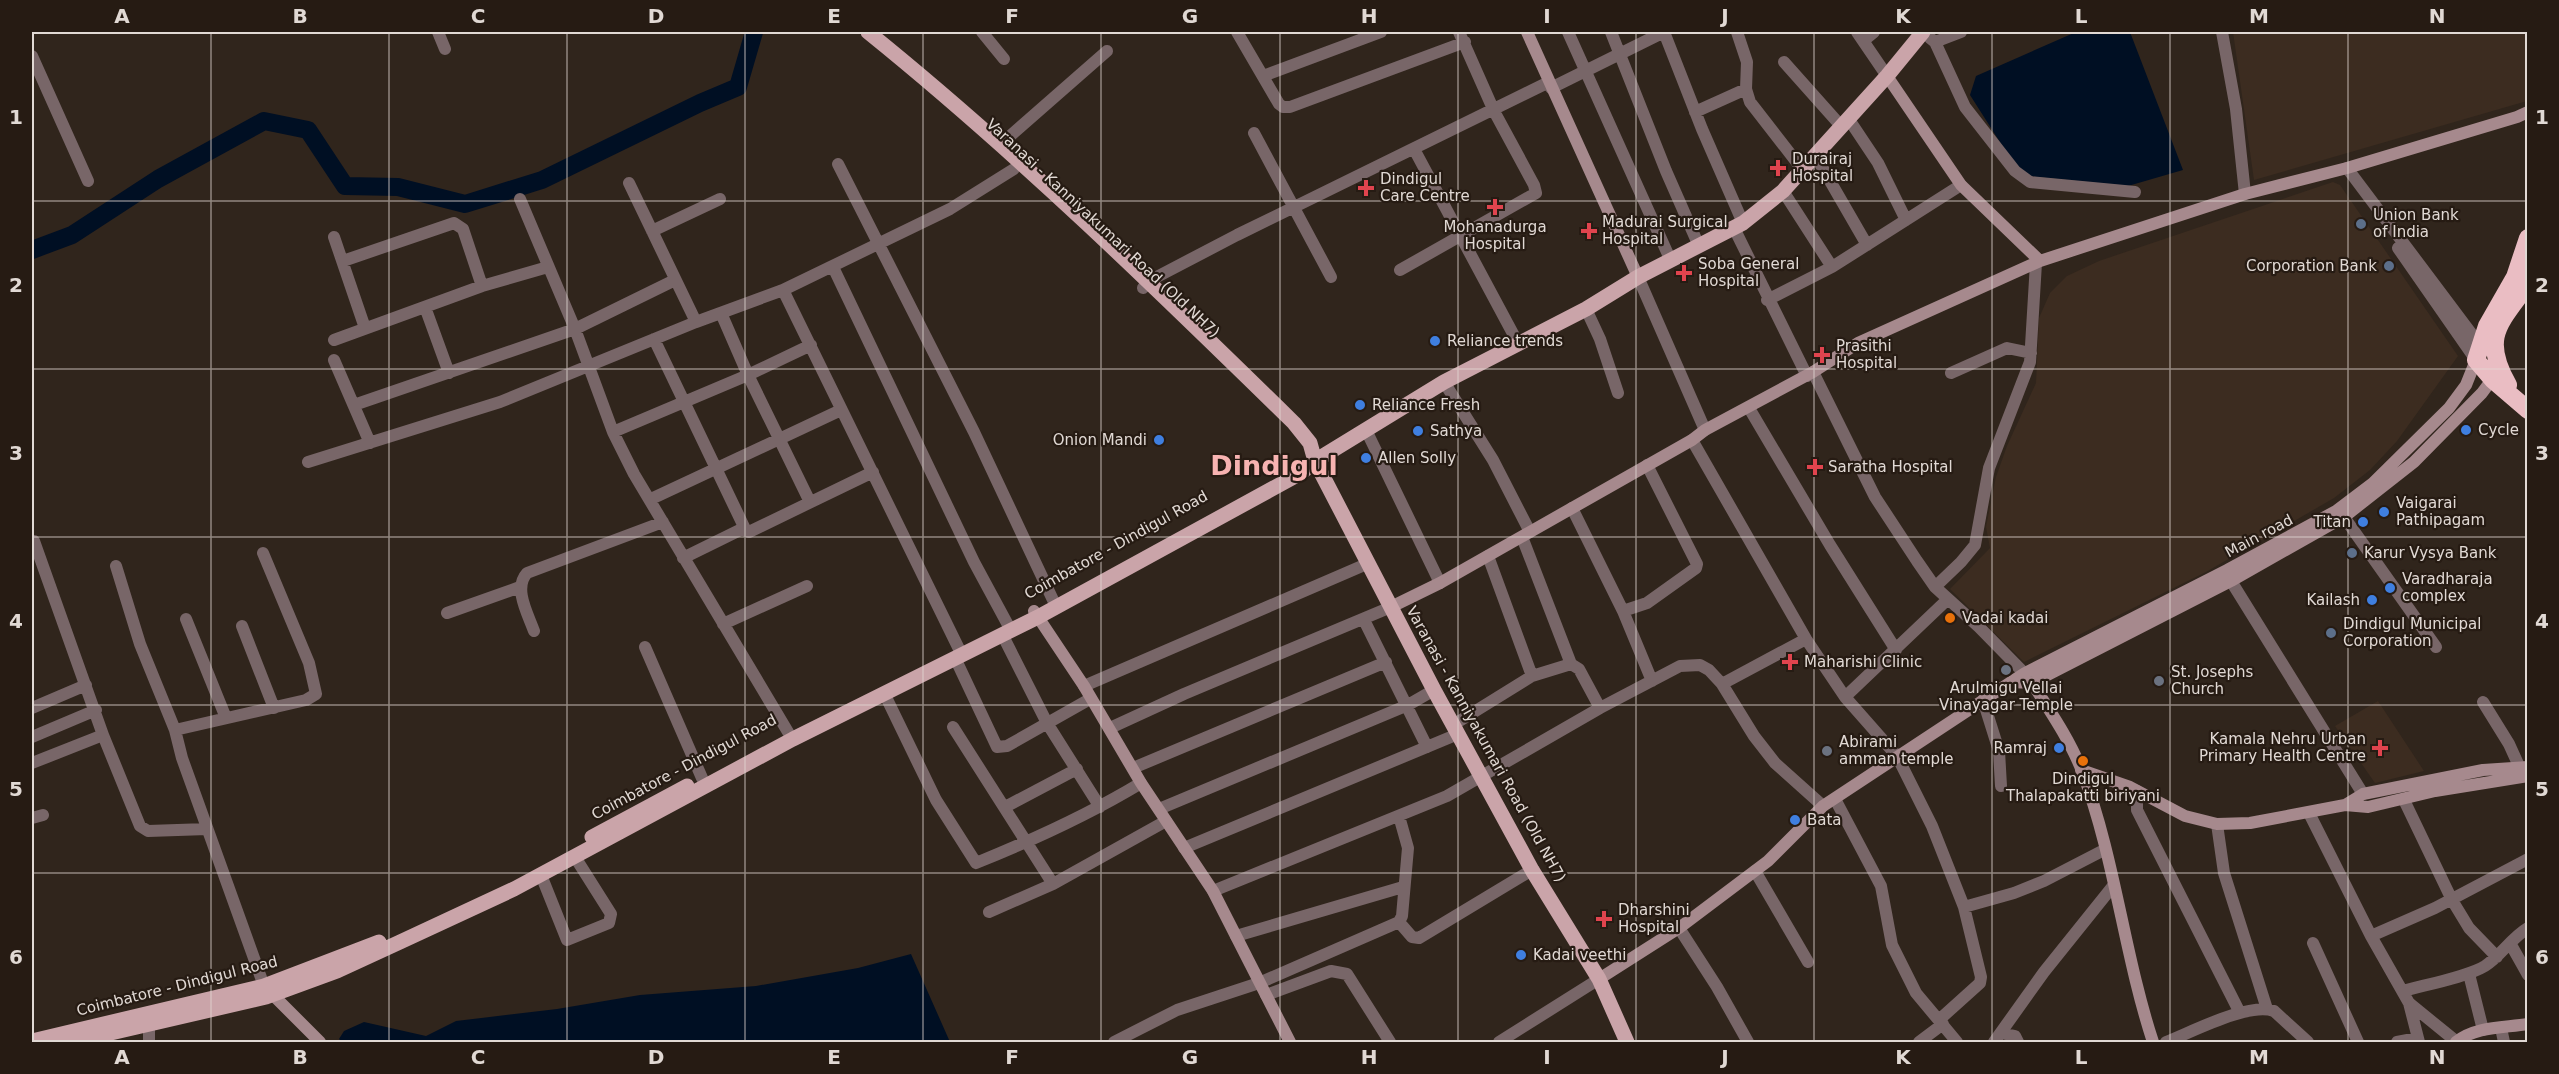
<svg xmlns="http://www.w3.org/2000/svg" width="2559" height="1074" font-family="'DejaVu Sans',sans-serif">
<rect width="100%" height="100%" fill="#30251c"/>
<path fill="#3c2c20" d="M2233,32h294v69l-273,79z
M2333,182l7,3 118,171 -61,85 -27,29 -36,28 -128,74 -182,90 -74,-73 40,-41 -4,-21 10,-50 11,-31 29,-63 3,-65 11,-25 17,-17 32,-15z
M2378,701l46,70 -49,12 -40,-57z"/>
<path fill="#000f23" d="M2076,32h54l53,138 -55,16 -100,-10 -16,-15 -42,-66 6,-19z
M911,954l39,88h-608l-3,-3 5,-8 20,-9 62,14 30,-15 101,-12 83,-14 116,-9 102,-18z"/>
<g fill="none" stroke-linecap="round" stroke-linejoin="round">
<path stroke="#000f23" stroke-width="18" d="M32,250l40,-15 86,-56 106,-58 44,9 37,56 53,1 67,17 77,-24 158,-77 38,-16 16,-55"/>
<path stroke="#786668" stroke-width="12" d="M438,32l7,17
M982,32l22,27
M1237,32l42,72 4,3h7l175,-65
M1568,32l103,229
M1611,32l55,139 33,75
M1664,32l38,97 41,94
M1737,32l10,30 -1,27 4,13 52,67
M1857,32l30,44
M2222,32l14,77 9,85
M1930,38l5,4 26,-10
M1863,41l11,-9
M1935,42l30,65 50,64 15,11 105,10
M32,56l56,125
M1784,62l57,64
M1263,76l118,-44
M1551,88l113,-56
M1695,112l51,-23
M1848,118l30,45 28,57
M1254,133l77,144
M1001,144l106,-93
M1414,149l104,194
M1815,155l52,90
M838,164l136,268 79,168
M2347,168l136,181
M629,183l67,139
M1783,191l49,76
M520,199l55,130 38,103 21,42 154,258
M1734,228l73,148
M652,231l68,-32
M334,237l31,91
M2398,248l78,112
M343,261l111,-38 9,6 19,57
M833,267l141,295 34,63
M1400,270l136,-77 -2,-8 -40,-74 -35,-79
M1638,277l67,153
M1143,288l6,-7 88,-46 312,-153
M783,290l176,359
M1767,300l65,-33 129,-82
M425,307l24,66
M1586,309l14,30 18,54
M721,313l27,62 62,127
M654,339l92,192 3,1 124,-60
M334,340l148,-54 66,-19
M334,360l36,83
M1813,372l62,125 42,64 18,26 44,40 51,52
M1951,373l56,-25 24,5
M1444,382l49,78 37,72
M354,405l221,-76 100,-49
M1749,408l81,137 66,105
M1366,430l74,153
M613,432l135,-57 63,-30
M1692,440l114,199 39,58 52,59 35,70 32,81 50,-14 30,-12 60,-31
M308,462l192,-60 196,-80 87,-32 167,-81 64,-40
M651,499l190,-89
M1572,508l51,103 29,70
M2344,517l92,130
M1522,537l49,127
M34,541l69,194 37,91 8,5 59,-2
M1488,556l44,120
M683,558l61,-30
M116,566l24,78 35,86 7,28 82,228
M2228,571l3,10 132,213
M1935,587l26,-25 14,-17 14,-77 41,-106 6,-99
M1623,611l24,-8 49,-35 1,-4 -50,-99
M447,613l73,-26
M186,619l40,99
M1364,620l63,127
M723,624l84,-38
M242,626l32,82
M534,631c-6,-17 -21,-43 -7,-58l136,-51
M1003,636l44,87 53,84
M645,647l57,131
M956,660l41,87 10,-1 83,-47
M1722,684l32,52 21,27 48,43
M1084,686l285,-123
M885,695l51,105 40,63c57,-23 112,-48 165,-80
M1845,697l103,-98
M1983,700l16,51 2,35
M2483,702l26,42 10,22
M32,708l54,-23
M1453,725l79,-49 39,-12 8,5 21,39
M953,727l100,157
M1110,728l74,-34 207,-87
M175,730l131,-30 10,-6 -7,-31 -46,-110
M32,737l64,-27
M32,763l71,-28
M1133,768l253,-106
M2137,791v19l103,203
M1835,799l46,87 11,59 24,48 41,49
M2404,800l48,100 17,28 28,29
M1005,807l72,-38
M1159,809l249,-104 26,-15
M2309,813l62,123 38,67 10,39
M32,818l11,-3
M2217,824l7,49 43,136
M1184,848l274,-114
M1755,871l53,91
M541,875l26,65 42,-17 2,-9 -36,-57
M1213,891l234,-95 153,-88 80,-42 20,-1 9,5 13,14 84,-45
M989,912l64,-28 113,-63
M1399,922l13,15 7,1 113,-68
M1679,928l38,59 31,55
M1236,936l167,-49
M2371,936l64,-28 93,-49
M2313,943l45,99
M2510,943l18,32
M2469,974l14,56
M2403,991c21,-6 64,-14 82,-25 16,-10 26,-28 43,-38
M1266,995l65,-24 16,3 43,68
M2409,1003l48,39
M1940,1019l40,-36 1,-6 -17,-70
M2501,1028l3,14
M2001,1033l14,3 3,6
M149,1042v-17
M1114,1042l63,-32 82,-27 140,-61 3,-6 6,-68 -9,-32
M1499,1042l100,-63
M1919,1042l24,-18
M1994,1042l50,-70 69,-86
M2166,1042c26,-10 82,-40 108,-31l34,31
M2397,1042l21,-4"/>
<path stroke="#a6898d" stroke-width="12" d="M1527,32l111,245
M1887,76l74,109 79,76
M1391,607l49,-24 252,-143 13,-10 108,-58 45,-29 182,-82 205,-67 102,-26 170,-51 11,-5
M1034,611l50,75 57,97 72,108 77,151
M2011,682l14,-9 202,-103 109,-59 37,-28 76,-75 17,-23 10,-25
M2032,683c18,28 38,57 50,88 33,87 42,183 71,271
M2081,770l49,17 55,29 32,8 33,-1 95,-18 23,2 67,-16 93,-15
M2345,805l18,-11 120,-24 45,-3
M1599,979l80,-51 89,-67 55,-55 188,-124 21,1 199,-102 113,-64 70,-55 68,-69 14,-19
M268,990l52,52
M2456,1042c20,-16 48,-14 72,-18"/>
<path stroke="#caa4a9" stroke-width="15" d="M868,32c150,121 288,256 426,391l16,20 5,18 119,229 98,180 67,109 28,63
M592,837l95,-51
M32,1041l232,-55 115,-44
M72,1042l194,-45 71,-26 63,-29 114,-53 279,-150 245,-122 263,-144 14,-12 129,-79 142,-73 52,-32 105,-54 40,-32 104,-115 36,-44"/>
<path stroke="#eabdc3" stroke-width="18" d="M2528,238l-13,39 -28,49 -11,34 17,20 35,30
M2508,385c-27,-48 -9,-61 20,-101"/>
</g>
<path fill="none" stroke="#e1d9d4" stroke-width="1.5" stroke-opacity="0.55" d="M211,32v1010M389,32v1010M567,32v1010M745,32v1010M923,32v1010M1101,32v1010M1280,32v1010M1458,32v1010M1636,32v1010M1814,32v1010M1992,32v1010M2170,32v1010M2348,32v1010M32,201h2496M32,369h2496M32,537h2496M32,705h2496M32,873h2496"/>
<g fill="#e0444e" stroke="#261b13" stroke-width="2">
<path d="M1775 159h6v6h6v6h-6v6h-6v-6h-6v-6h6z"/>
<path d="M1363 179h6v6h6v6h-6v6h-6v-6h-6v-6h6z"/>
<path d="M1492 198h6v6h6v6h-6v6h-6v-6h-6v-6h6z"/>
<path d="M1586 222h6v6h6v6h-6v6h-6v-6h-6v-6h6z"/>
<path d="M1681 264h6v6h6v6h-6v6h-6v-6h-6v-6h6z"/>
<path d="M1819 346h6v6h6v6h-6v6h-6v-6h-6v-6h6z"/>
<path d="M1812 458h6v6h6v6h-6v6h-6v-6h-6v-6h6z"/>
<path d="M1787 653h6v6h6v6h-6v6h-6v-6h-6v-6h6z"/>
<path d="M2377 739h6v6h6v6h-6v6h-6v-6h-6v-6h6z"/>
<path d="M1601 910h6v6h6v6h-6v6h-6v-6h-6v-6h6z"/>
</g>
<g fill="#5c6f8a" stroke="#261b13" stroke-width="2">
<circle cx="2361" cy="224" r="6"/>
<circle cx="2389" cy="266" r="6"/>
<circle cx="2352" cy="553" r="6"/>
<circle cx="2331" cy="633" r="6"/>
</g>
<g fill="#3f7fe0" stroke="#261b13" stroke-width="2">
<circle cx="1435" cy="341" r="6"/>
<circle cx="1360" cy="405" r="6"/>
<circle cx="2466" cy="430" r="6"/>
<circle cx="1418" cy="431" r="6"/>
<circle cx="1159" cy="440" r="6"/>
<circle cx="1366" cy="458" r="6"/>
<circle cx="2384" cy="512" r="6"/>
<circle cx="2363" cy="522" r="6"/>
<circle cx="2390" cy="588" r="6"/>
<circle cx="2372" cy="600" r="6"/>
<circle cx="2059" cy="748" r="6"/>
<circle cx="1795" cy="820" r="6"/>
<circle cx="1521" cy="955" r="6"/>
</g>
<g fill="#e8710a" stroke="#261b13" stroke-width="2">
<circle cx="1950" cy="618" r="6"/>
<circle cx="2083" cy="761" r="6"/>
</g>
<g fill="#6b7280" stroke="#261b13" stroke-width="2">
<circle cx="2006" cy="670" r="6"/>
<circle cx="2159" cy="681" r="6"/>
<circle cx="1827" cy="751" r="6"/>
</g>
<g text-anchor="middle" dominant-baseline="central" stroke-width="4.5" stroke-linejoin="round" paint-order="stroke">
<g font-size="15" fill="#e1d9d4" stroke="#261b13" text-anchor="start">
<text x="1792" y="159">Durairaj<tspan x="1792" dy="17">Hospital</tspan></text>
<text x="1380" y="179">Dindigul<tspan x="1380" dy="17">Care Centre</tspan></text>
<text x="2373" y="215">Union Bank<tspan x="2373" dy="17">of India</tspan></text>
<text x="1602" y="222">Madurai Surgical<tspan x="1602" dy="17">Hospital</tspan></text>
<text x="1495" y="227" text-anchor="middle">Mohanadurga<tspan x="1495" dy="17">Hospital</tspan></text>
<text x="1698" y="264">Soba General<tspan x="1698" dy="17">Hospital</tspan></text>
<text x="2377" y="266" text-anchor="end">Corporation Bank</text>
<text x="1447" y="341">Reliance trends</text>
<text x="1836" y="346">Prasithi<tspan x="1836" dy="17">Hospital</tspan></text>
<text x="1372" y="405">Reliance Fresh</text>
<text x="2478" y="430">Cycle</text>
<text x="1430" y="431">Sathya</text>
<text x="1147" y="440" text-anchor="end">Onion Mandi</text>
<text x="1378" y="458">Allen Solly</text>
<text x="1828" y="467">Saratha Hospital</text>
<text x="2396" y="503">Vaigarai<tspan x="2396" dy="17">Pathipagam</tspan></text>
<text x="2351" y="522" text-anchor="end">Titan</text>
<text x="2364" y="553">Karur Vysya Bank</text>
<text x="2402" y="579">Varadharaja<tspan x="2402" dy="17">complex</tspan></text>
<text x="2360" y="600" text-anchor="end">Kailash</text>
<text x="1962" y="618">Vadai kadai</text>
<text x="2343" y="624">Dindigul Municipal<tspan x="2343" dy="17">Corporation</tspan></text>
<text x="1804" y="662">Maharishi Clinic</text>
<text x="2171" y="672">St. Josephs<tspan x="2171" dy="17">Church</tspan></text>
<text x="2006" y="688" text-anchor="middle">Arulmigu Vellai<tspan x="2006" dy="17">Vinayagar Temple</tspan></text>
<text x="2366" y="739" text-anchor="end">Kamala Nehru Urban<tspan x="2366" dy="17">Primary Health Centre</tspan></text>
<text x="1839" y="742">Abirami<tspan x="1839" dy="17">amman temple</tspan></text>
<text x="2047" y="748" text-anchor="end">Ramraj</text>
<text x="2083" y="779" text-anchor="middle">Dindigul<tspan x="2083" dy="17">Thalapakatti biriyani</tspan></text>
<text x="1807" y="820">Bata</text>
<text x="1618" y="910">Dharshini<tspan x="1618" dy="17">Hospital</tspan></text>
<text x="1533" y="955">Kadai veethi</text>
</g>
<g font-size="15" fill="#e1d9d4" stroke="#261b13">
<text transform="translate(1103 228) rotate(43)">Varanasi - Kanniyakumari Road (Old NH7)</text>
<text transform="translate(2259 536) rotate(-28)">Main road</text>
<text transform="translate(1116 545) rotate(-29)">Coimbatore - Dindigul Road</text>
<text transform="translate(1486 744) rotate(61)">Varanasi - Kanniyakumari Road (Old NH7)</text>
<text transform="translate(684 767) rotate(-28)">Coimbatore - Dindigul Road</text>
<text transform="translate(177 986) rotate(-14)">Coimbatore - Dindigul Road</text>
</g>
<g font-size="27" font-weight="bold" fill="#f7b3b1" stroke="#261b13">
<text x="1274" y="465">Dindigul</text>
</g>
</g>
<rect width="2559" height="1074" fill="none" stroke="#261b13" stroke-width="66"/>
<rect x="33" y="33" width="2493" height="1008" fill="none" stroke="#e1d9d4" stroke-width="2"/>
<g font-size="20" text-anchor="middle" font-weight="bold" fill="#e1d9d4">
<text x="122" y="23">A</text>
<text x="300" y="23">B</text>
<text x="478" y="23">C</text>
<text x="656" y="23">D</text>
<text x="834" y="23">E</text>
<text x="1012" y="23">F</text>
<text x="1190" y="23">G</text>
<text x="1369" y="23">H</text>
<text x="1547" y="23">I</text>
<text x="1725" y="23">J</text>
<text x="1903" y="23">K</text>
<text x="2081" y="23">L</text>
<text x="2259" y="23">M</text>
<text x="2437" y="23">N</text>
<text x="16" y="124">1</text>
<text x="2542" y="124">1</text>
<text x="16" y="292">2</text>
<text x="2542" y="292">2</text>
<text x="16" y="460">3</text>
<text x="2542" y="460">3</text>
<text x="16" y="628">4</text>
<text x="2542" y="628">4</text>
<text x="16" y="796">5</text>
<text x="2542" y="796">5</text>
<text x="16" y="964">6</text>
<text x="2542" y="964">6</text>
<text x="122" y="1064">A</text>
<text x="300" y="1064">B</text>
<text x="478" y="1064">C</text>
<text x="656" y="1064">D</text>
<text x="834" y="1064">E</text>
<text x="1012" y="1064">F</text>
<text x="1190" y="1064">G</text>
<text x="1369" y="1064">H</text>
<text x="1547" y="1064">I</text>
<text x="1725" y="1064">J</text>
<text x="1903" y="1064">K</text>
<text x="2081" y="1064">L</text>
<text x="2259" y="1064">M</text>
<text x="2437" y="1064">N</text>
</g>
</svg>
